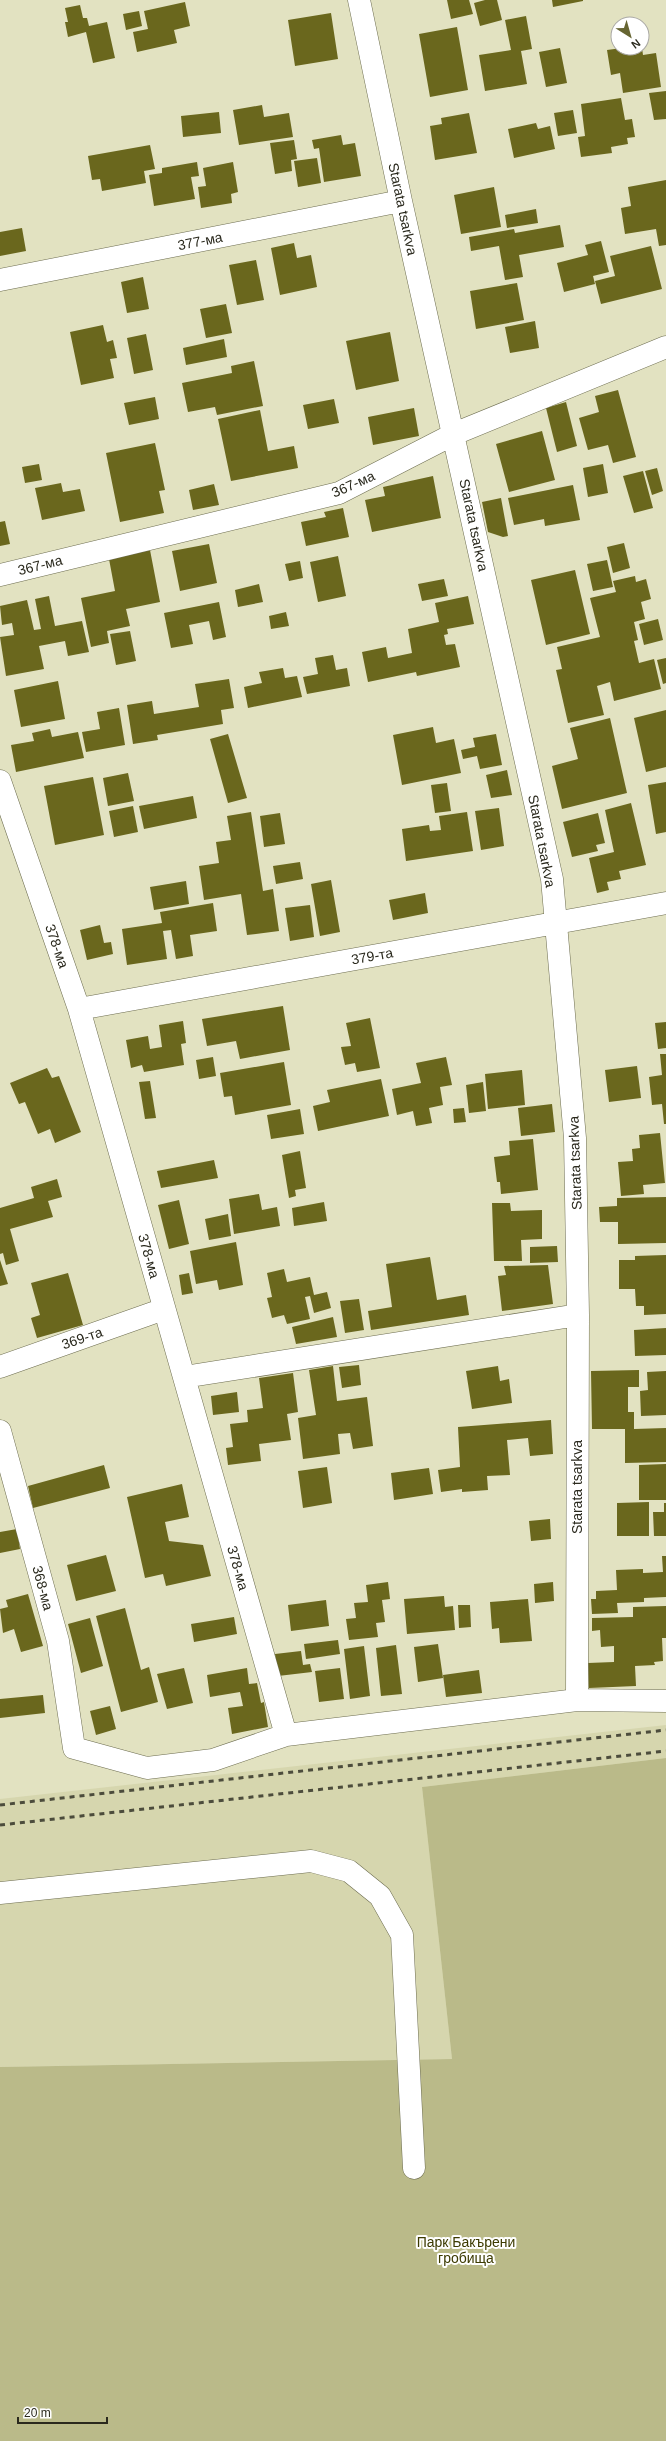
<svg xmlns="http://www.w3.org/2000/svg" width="666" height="2441" font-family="Helvetica,sans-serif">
<rect width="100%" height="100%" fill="#e2e2c1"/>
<path fill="#d6d6ae" d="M666,1725v33l-244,29 30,272 -452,8v-268z"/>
<path fill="#baba89" d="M666,1758v683h-666v-374l452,-8 -30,-272z"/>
<path fill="#6a671d" d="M447,0h22l4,14 -22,5z
M485,0h12l5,20 -22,6 -6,-23z
M552,0h31v1l-30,6z
M185,2l5,24 -16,4 3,13 -40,9 -4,-20 15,-3 -4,-18z
M80,5l3,13h4l2,8 18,-4 8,36 -22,5 -7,-31 -18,5 -3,-15h3l-3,-14z
M139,11l3,15 -16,4 -3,-16z
M331,13l7,46 -43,7 -7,-46z
M526,16l6,33 -11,2 6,33 -42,7 -6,-36 32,-5 -6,-30z
M457,27l11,63 -38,7 -11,-63z
M560,48l7,35 -21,4 -7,-35z
M622,48h20l1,7 13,-2 5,34 -38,6 -3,-20 -9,2 -4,-25z
M666,91v28l-12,1 -5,-27z
M621,98l4,22 7,-1 3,18 -8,1 1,6 -17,3 1,6 -31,4 -3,-20 7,-1 -4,-32z
M262,105l2,12 25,-4 4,24 -54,8 -6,-35z
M573,110l4,23 -19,3 -4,-23z
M219,112l2,21 -38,4 -2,-21z
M469,113l8,40 -42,7 -5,-34 12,-2 -1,-6z
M536,123l2,6 12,-3 5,23 -41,9 -6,-29z
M341,135l2,10 12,-2 6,33 -37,6 -5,-34 -5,1 -2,-9z
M294,140l3,19 -6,1 1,11 -17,3 -5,-31z
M150,145l5,24 -11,2 2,12 -44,8 -2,-12 -8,1 -4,-24z
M317,158l4,25 -23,4 -4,-26z
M197,162l2,14 -8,1 4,22 -41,7 -5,-31 13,-2v-5z
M233,162l5,30 -7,2 1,9 -31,5 -3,-21 8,-1 -3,-18z
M666,180v65l-7,1 -3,-17 -31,5 -4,-26 10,-2 -3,-19z
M494,187l7,40 -40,7 -7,-39z
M536,209l2,14 -31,5 -2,-13z
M560,225l4,22 -45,8 4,22 -18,3 -6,-34 -28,5 -2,-14 45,-8 1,4z
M22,228l4,23 -26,5v-24z
M601,241l8,31 -16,4 2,8 -31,8 -7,-29 31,-8 -3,-10z
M294,243l3,15 14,-3 6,32 -37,8 -9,-47z
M651,246l11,43 -61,15 -6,-23 20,-5 -5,-20z
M256,260l8,40 -27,5 -8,-40z
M143,277l6,32 -22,4 -6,-31z
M517,283l7,37 -48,9 -6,-38z
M226,304l6,29 -26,5 -6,-29z
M535,321l4,27 -29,5 -5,-26z
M103,325l4,17 6,-2 4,18 -7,1 4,19 -33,7 -11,-53z
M390,332l9,49 -43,9 -10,-49z
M146,334l7,36 -19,4 -7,-36z
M224,339l3,18 -41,8 -3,-17z
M254,361l9,45 -46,9 -2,-8 -27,5 -6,-29 50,-10 -1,-7z
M618,390l18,67 -23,6 -5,-18 -20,5 -9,-32 20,-6 -4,-16z
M155,397l4,22 -30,6 -5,-22z
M334,399l5,24 -31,6 -5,-24z
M566,402l11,44 -20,6 -11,-44z
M414,408l5,28 -46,9 -5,-28z
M260,410l8,41 26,-5 4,22 -67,13 -13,-62z
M542,431l13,49 -46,12 -13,-48z
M155,443l10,47 -6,1 5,22 -44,9 -14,-69z
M39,464l3,16 -17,3 -3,-16z
M603,464l5,29 -20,4 -5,-29z
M657,468l6,23 -11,4 -7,-24z
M643,471l10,37 -19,5 -11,-37z
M433,476l8,42 -69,14 -7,-32 20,-4 -2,-9z
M61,483l2,9 17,-3 5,22 -43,9 -7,-32z
M214,484l5,21 -26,5 -4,-20z
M573,485l7,35 -35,6 -1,-7 -30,6 -6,-27z
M501,498l7,38 -5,1 -15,-5 -6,-30z
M343,508l6,29 -43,9 -5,-24 25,-5 -2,-5z
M5,521l5,23 -10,2v-24z
M624,543l6,25 -17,5 -6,-26z
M209,544l8,39 -37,8 -8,-40z
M150,550l10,52 -34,7 4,17 -23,5 2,12 -18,4 -10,-49 34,-7 -6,-32z
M338,556l8,40 -28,6 -8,-40z
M607,560l6,27 -20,4 -6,-27z
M300,561l3,17 -14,3 -4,-17z
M575,570l15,64 -44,11 -15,-65z
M635,576l1,6 10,-3 5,20 -10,3 4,17 -11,3 4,18 -4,1 5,22 15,-4 7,30 -47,12 -4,-19 -13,4 7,29 -36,8 -12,-53 6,-1 -5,-22 43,-10 -10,-39 26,-6 -3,-11z
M444,579l4,17 -26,5 -4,-17z
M259,584l4,18 -25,5 -3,-17z
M49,596l6,30 27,-5 7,31 -21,4 -3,-15 -26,5 5,23 -38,7 -6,-39 14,-2 -2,-12 -10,2 -2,-19 27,-6 7,30 7,-1 -6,-30z
M468,596l6,28 -27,5 1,5 -4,1 2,10 9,-1 5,23 -43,9 -1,-4 -48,10 -6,-30 24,-5 2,11 24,-5 -4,-24 31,-7 -4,-19z
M219,602l7,35 -13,3 -4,-19 -20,4 4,19 -22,4 -7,-35z
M286,612l3,14 -18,3 -2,-13z
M658,619l5,21 -19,5 -5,-21z
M130,631l6,30 -20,4 -6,-31z
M333,655l3,15 11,-2 3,18 -43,8 -4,-17 15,-3 -3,-16z
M666,658v25l-3,1 -6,-24z
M283,668l2,10 12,-2 5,21 -54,11 -4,-21 18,-4 -3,-11z
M229,679l5,29 -13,2 2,14 -66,11 1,5 -25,4 -6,-39 25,-4 2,13 45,-7 -4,-23z
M58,681l7,38 -44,8 -7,-37z
M119,708l6,37 -39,7 -4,-20 18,-3 -3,-17z
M666,710v57l-20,5 -12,-54z
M610,718l17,75 -65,16 -10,-43 26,-7 -8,-31z
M433,727l3,16 18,-4 7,34 -59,12 -9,-50z
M50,729l2,8 26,-5 6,26 -68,14 -5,-27 23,-4 -2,-8z
M228,734l19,64 -19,5 -18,-64z
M496,734l6,31 -22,4 -3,-13 -14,3 -2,-9 14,-3 -2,-9z
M507,770l5,25 -21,3 -5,-23z
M128,773l6,28 -26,5 -5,-28z
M93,777l11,58 -49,10 -11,-59z
M666,782v50l-10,2 -8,-49z
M447,783l4,28 -16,2 -4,-28z
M193,796l4,22 -53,11 -5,-23z
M631,803l15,62 -27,6 2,8 -14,3 2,8 -12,3 -8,-35 25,-6 -9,-42z
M133,806l5,26 -24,5 -5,-26z
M499,808l5,38 -23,4 -6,-39z
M251,812l12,79 10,-2 6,42 -32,4 -6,-41 -37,6 -5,-34 20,-3 -3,-21 15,-2 -4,-24z
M467,812l6,39 -67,10 -4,-32 27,-4 1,6 11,-1 -2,-14z
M280,813l5,31 -21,3 -4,-31z
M598,813l7,30 -9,2 2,6 -26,6 -9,-35z
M300,862l3,17 -27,5 -3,-18z
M331,880l9,52 -20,4 -9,-52z
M186,881l3,23 -35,6 -4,-23z
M425,893l3,20 -35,7 -4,-20z
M213,903l4,28 -27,4 3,21 -17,3 -5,-29 -8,1 4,28 -40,6 -5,-36 40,-6 -2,-11z
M310,905l4,32 -24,4 -5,-33z
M100,925l4,18 7,-1 2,12 -26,6 -7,-30z
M283,1006l7,44 -50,9 -4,-18 -29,5 -5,-27z
M370,1018l10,50 -23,4 -2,-9 -10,2 -4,-18 10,-1 -5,-23z
M183,1021l3,22 -5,1 3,21 -40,7 -2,-7 -11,3 -5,-28 22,-4 2,13 12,-2 -3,-22z
M666,1022v26l-8,1 -3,-26z
M660,1054h6v70h-2l-2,-20 -10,1 -3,-28 13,-2z
M213,1057l3,19 -17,3 -3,-19z
M446,1057l6,28 -12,2 3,18 -14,3 3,15 -16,3 -3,-15 -16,4 -5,-26 29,-6 -5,-20z
M284,1062l7,43 -56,10 -3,-19 -8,1 -4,-24z
M637,1066l4,32 -32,4 -4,-32z
M47,1068l5,10 7,-2 22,56 -26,11 -5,-14 -12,5 -13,-32 -6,2 -9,-21z
M522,1070l3,35 -37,4 -3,-35z
M381,1079l8,37 -71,15 -5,-25 17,-4 -3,-12z
M150,1081l6,37 -11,1 -6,-37z
M483,1082l3,29 -17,2 -3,-28z
M552,1104l3,28 -34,4 -3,-28z
M464,1108l2,14 -12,1 -1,-14z
M300,1109l4,25 -33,5 -4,-24z
M660,1133l5,50 -22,2 1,9 -23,2 -3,-34 15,-1 -1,-12 8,-1 -1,-13z
M533,1139l5,51 -37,4 -1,-12h-3l-3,-25 16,-2 -1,-14z
M300,1151l6,37 -11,2 1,6 -7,2 -7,-43z
M214,1160l4,18 -57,10 -4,-17z
M57,1179l5,18 -14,4 5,16 -43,12 9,32 -13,4 -3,-12 -3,1v-46l34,-10 -3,-11z
M259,1194l3,16 15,-3 3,19 -46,8 -5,-35z
M666,1197v46l-48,1v-22h-18l-1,-15 18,-1v-8z
M179,1200l10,44 -20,5 -11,-44z
M324,1202l3,19 -33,5 -2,-18z
M492,1203h18l1,8 31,-1v29l-21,1 1,21h-28z
M228,1214l3,22 -22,4 -4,-21z
M236,1242l7,43 -24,5 -2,-10 -21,4 -6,-33z
M557,1246l1,16 -28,1v-16z
M666,1255v59l-22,1v-9h-8l-1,-17h-16v-29h16v-4z
M430,1257l7,43 29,-5 3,20 -98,15 -3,-19 24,-4 -6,-43z
M0,1260l8,24 -8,2z
M548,1265l5,39 -51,7 -4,-35 8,-1 -2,-9z
M284,1269l3,13 23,-5 4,18 13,-3 4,16 -17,5 -4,-17 -5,1 5,22 -23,5 -3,-9 -12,3 -5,-20 5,-1 -5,-24z
M68,1273l15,52 -46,13 -6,-20 9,-3 -9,-32z
M189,1273l4,20 -11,2 -3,-20z
M359,1299l5,31 -19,3 -5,-32z
M333,1317l4,20 -41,7 -4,-17z
M666,1328v27l-31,1 -1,-26z
M359,1365l2,20 -19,3 -3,-21z
M333,1366l4,35 30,-4 6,49 -20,3 -3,-16 -12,1 2,20 -37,5 -5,-41 18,-3 -7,-45z
M498,1366l2,15 9,-2 3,24 -40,6 -6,-38z
M639,1370v17h-11v25h6v17l32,-1v34l-41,1v-34h-33l-1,-58z
M666,1371v44l-25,1 -1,-25 8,-1 -1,-18z
M293,1373l5,39 -11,2 4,26 -32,4 2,17 -33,4 -2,-17 7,-1 -3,-23 18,-2 -1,-12 16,-2 -4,-30z
M237,1392l2,20 -26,3 -2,-19z
M551,1420l2,34 -23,2 -2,-18 -21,2 3,35 -23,1 1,14 -26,2v-3l-21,3 -3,-22 22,-3 -2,-40z
M666,1464v36h-27v-35z
M104,1465l6,23 -77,20 -5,-22z
M327,1467l5,36 -29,5 -5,-37z
M429,1468l4,26 -39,6 -3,-27z
M182,1484l7,33 -24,5 4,19 34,4 8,31 -45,10 -3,-12 -18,4 -18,-81z
M649,1502v34h-32v-33z
M664,1503h2v33h-12l-1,-24h11z
M550,1519l1,20 -20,2 -2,-20z
M17,1529l3,20 -20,4v-21z
M106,1555l10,36 -40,10 -9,-36z
M662,1556h4v41l-22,1v4l-27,1 1,10 -26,1 -1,-15h5v-8l21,-1 -1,-20 27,-1v4l20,-1z
M388,1582l2,17 -8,1 3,22 -9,1 2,14 -29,3 -3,-21 10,-1 -2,-15 14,-1 -2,-17z
M553,1582l1,19 -19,2 -1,-19z
M28,1594l15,52 -22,6 -7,-23 -11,4 -3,-24 8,-2 -2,-7z
M444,1596l1,11 8,-1 2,24 -48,4 -3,-35z
M528,1599l4,42 -32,2 -1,-15 -7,1 -2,-27z
M326,1600l3,26 -38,5 -3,-26z
M458,1605h12l1,22 -12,1z
M666,1606v32h-4l1,23 -9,1 1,3 -20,1 1,20 -47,2 -1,-25 26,-1v-16l-13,1 -1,-17 -8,1v-13l41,-1v-10z
M125,1608l16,62 8,-3 9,35 -37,10 -25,-96z
M234,1617l3,17 -43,8 -3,-18z
M90,1618l13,48 -22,7 -13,-49z
M338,1640l2,14 -34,5 -2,-15z
M438,1644l5,34 -25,4 -4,-35z
M396,1645l6,49 -21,2 -5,-48z
M364,1646l6,50 -20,3 -6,-50z
M301,1651l2,14 7,-1 2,8 -34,4 -3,-22z
M184,1668l9,35 -26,6 -10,-35z
M247,1668l2,16 8,-1 4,20 3,-1 4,25 -36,7 -4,-26 15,-2 -3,-14 -30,5 -3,-22z
M340,1668l4,31 -25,3 -4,-31z
M479,1670l3,23 -36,4 -3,-22z
M43,1695l2,18 -45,5v-19z
M110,1706l6,23 -20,6 -6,-24z"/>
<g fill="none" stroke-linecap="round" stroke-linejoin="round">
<g stroke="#6d6d50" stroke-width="23">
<path id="street" d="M359,0l42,201 151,678 23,259 3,177 -1,385
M0,280l401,-79
M0,575l339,-82 115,-59 212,-87
M0,781l79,228 207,726
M79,1009l587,-106
M0,1367l164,-58
M184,1377l394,-62
M0,1431l58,210 16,107 73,20 66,-8 73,-25 291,-35 89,1
M0,1893l311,-32 38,10 31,25 22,39 12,233"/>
</g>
<use href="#street" stroke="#fff" stroke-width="22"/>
<path stroke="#4c4c3c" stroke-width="3" stroke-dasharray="5 5" stroke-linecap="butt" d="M0,1805l666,-75
M0,1825l666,-74"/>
</g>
<g text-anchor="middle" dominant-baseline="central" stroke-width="4" stroke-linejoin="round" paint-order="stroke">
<g font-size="14" fill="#2a291d" stroke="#fff">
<text transform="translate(403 209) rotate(78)">Starata tsarkva</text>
<text transform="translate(200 241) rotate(-11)">377-ма</text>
<text transform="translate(353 484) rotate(-24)">367-ма</text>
<text transform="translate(474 525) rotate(78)">Starata tsarkva</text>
<text transform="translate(40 565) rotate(-14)">367-ма</text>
<text transform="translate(542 841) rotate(79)">Starata tsarkva</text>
<text transform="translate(57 946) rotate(71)">378-ма</text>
<text transform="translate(372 956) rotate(-10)">379-та</text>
<text transform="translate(575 1163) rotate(-92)">Starata tsarkva</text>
<text transform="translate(149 1256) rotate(74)">378-ма</text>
<text transform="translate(82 1338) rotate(-19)">369-та</text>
<text transform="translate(577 1487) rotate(-90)">Starata tsarkva</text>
<text transform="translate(238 1568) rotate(74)">378-ма</text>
<text transform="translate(43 1588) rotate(75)">368-ма</text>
</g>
<g font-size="14" fill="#3c3a00" stroke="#fff">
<text x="466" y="2242">Парк Бакърени<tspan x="466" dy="16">гробища</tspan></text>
</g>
</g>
<g transform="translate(630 36) rotate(143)"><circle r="19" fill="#ffffff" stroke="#aaa9a5"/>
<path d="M0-3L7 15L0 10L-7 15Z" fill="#666532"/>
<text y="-6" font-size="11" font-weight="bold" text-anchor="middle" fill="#2a291d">N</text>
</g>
<path d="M18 2417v6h89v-6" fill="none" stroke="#2a291d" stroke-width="2"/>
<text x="24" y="2417" font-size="12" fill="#2a291d" stroke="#ffffff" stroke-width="3" paint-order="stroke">20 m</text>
</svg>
